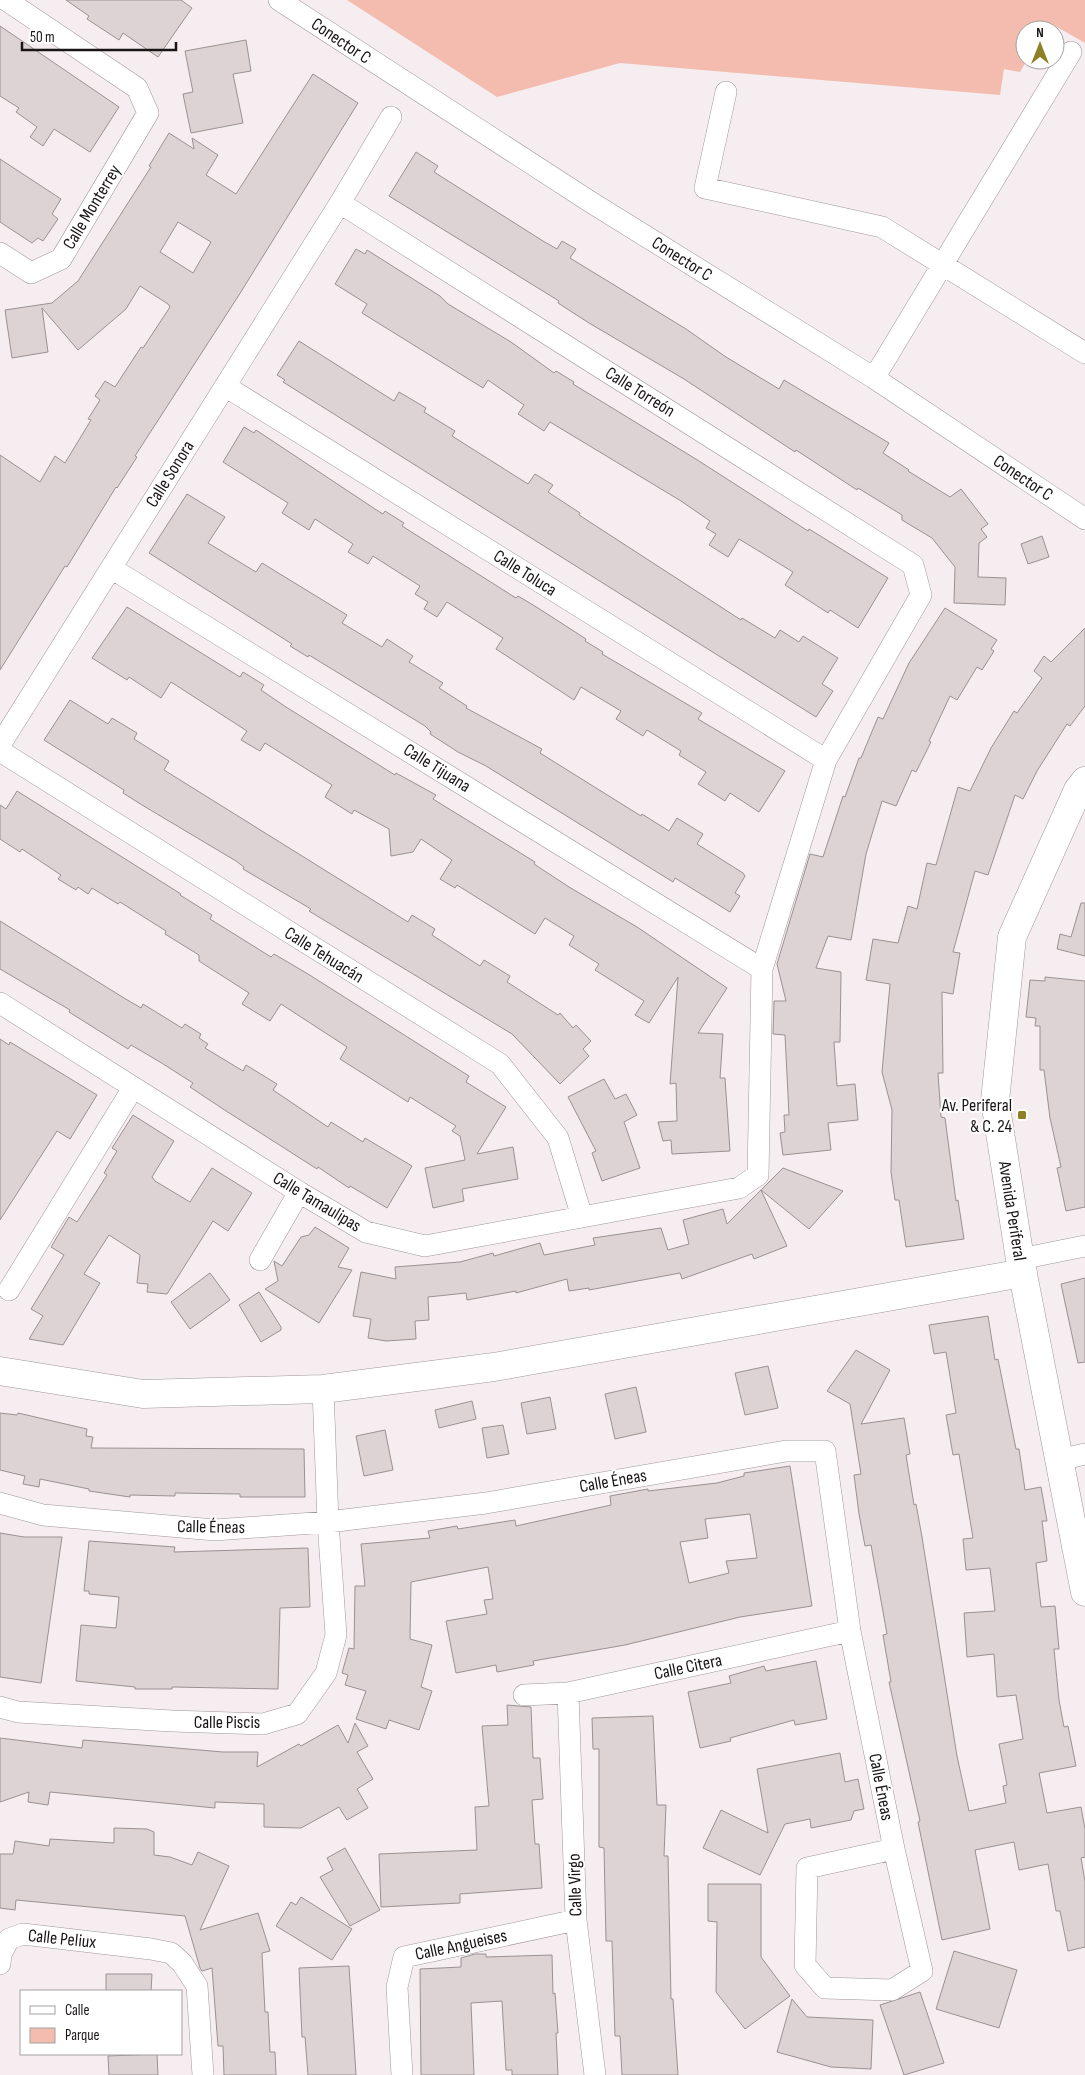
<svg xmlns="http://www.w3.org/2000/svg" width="1085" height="2075" font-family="'Sofia Sans Condensed',sans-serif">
<rect width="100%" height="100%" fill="#f6edf1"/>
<path fill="#f3bcaf" d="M347,0h738v43l-35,-20 -5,7h-20v30h2l-7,12 -16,-3 -4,26 -380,-32 -123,34z"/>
<path fill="#ddd3d4" stroke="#9a9192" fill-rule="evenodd" d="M66,0h115l11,8 -34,49 -35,-24 -4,7 -32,-21 2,-3z
M0,26l119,81 -29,45 -36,-23 -11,17 -13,-9 7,-10 -21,-15 3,-4 -19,-12z
M246,40l5,31 -18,3 10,49 -52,10 -8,-39 10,-2 -8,-41z
M313,74l45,29 -119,192 -104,161 2,1 -20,31 -1,-1 -49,80 -2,-1 -65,104v-215l40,27 15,-26 10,7 26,-43 -3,-1 12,-19 -5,-4 10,-15 10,6 26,-40 2,1 27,-41 -2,-3 -28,-18 -14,23 -48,41 -36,-42 6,44 -36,6 -7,-48 47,-7 26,-22 73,-114 -2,-1 20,-33 25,16 -2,-11 26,17 -12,20 30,19zM178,222l33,20 -18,31 -33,-21z
M416,152l22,14 -4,6 109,69 14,8 5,-8 14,8 -6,9 116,71 40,28 53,32 5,-9 105,63 -6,10 26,17 -1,1 42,26 11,-8 27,35 -7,5 6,8 -8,6 -1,34 28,1 -1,27 -51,-2 1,-36 -23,-29 -30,-18v-5l-44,-27 -1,2 -61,-40 -1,2 -111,-73 -95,-56 -31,-20 1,-2 -170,-105z
M0,159l61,40 -9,15 6,5 -15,22 -5,-3 -6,5 -32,-21z
M356,249l9,5 2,-4 73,46 8,8 63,38 43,31 2,-2 18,11 -1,2 126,77 109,70 1,-2 79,49 -30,50 -28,-18 -2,3 -43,-28 8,-13 -54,-33 -11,18 -19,-12 7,-11 -10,-6 4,-7 -29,-20 -131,-79 -6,9 -26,-17 6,-9 -36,-25 -5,8 -121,-75 5,-9 -32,-20z
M299,341l95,60 5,-9 27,16 -2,4 31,19 -3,5 76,48 7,-10 18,11 -5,7 32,21 -1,2 162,105 1,-2 33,20 5,-8 19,12 4,-6 35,22 -16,26 11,7 -17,26 -533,-335 2,-2 -8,-5z
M244,427l10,6 2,-3 119,79 8,5 2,-3 19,12 -2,3 114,72 2,-2 20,12 48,31 -1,2 18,11 -1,2 100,59 -4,6 87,52 -26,41 -29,-19 -5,8 -27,-17 8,-12 -27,-17 2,-4 -34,-21 -4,6 -27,-17 5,-8 -40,-24 -7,13 -78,-51 7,-11 -56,-36 -10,15 -13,-8 4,-7 -13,-8 5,-8 -47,-30 -5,8 -20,-12 5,-8 -38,-25 -6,11 -27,-17 6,-10 -65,-41z
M187,494l38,23 -17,26 48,29 6,-9 85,52 -5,8 40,24 5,-8 26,17 -4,6 34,21 -4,5 28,18 -1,2 76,41 -2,4 101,63 1,-2 27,17 8,-13 26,16 -6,10 46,29 2,3 -10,17 5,3 -10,16 -55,-34 -2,4 -187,-116 -28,-14 -28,-18 1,-2 -6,-6 -116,-71 -1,2 -18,-11 2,-2 -143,-91z
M1042,536l7,21 -21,7 -7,-20z
M127,607l113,70 3,-5 21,13 -3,5 25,17 109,68 1,-2 40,22 -3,4 102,63 -1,2 35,23 68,40 90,61 -29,45 25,1 -3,44h5l5,73 -58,3 -1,-14 -8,1 -5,-19 19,-1 -1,-38 -6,1 8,-107 -29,46 -14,-8 9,-14 -49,-31 4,-6 -30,-19 5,-9 -29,-18 -10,16 -78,-49 -2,3 -15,-9 12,-19 -31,-21 -8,13 -22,4 -2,-27 -35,-19 -2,4 -27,-17 7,-12 -67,-42 -5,8 -19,-11 6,-9 -76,-49 -10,16 -32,-21 -2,3 -35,-22z
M945,608l52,32 -6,9 3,2 -12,19 -5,-3 -20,33 -7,-4 -21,45 2,1 -15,30 -4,-2 -16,36 -14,-5 -16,53 -15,86 -23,-4 -12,32 25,4 -1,70h-6l3,44 18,-2 3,36 -30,3 3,27 -48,5 -3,-22 5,-1 -1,-17h5l-4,-80 -12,-1 1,-33h12l-9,-37 33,-110 13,3 20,-61 2,1 14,-39h2l17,-41 5,2 26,-56z
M1085,628v78l-15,20 -3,-2 -30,47 -14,28 -8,-4 -27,80 -13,-4 -22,81 7,1 -7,41 -11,-2 1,81h-5l3,44 4,1 11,83 2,-1 6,39 -58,8 -7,-47h-4l-4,-28 1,-62 -10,-38 8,-88 -24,-4 7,-41 25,4 10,-37 9,3 10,-46 9,2 22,-78 12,4 21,-43 23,-37 3,2 25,-35 -8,-7 10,-15 7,6z
M70,700l38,24 4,-6 25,15 -3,6 35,22 -5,9 244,152 4,-7 23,14 -3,6 48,31 4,-6 26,16 -3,6 51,33 2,-2 13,15 3,-3 15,16 -8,8 6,7 -29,28 -48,-50 -203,-123 2,-2 -68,-40 1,-2 -8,-6 -94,-56 -19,-12 1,-3 -80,-50z
M17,791l164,103 -1,1 32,20 -2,4 29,18 32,20 3,-3 34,20 161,102 -3,6 40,25 -29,47 36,-7 5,32 -56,10 2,12 -31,7 -8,-40 40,-8 -5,-24 -8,-5 4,-5 -46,-29 -2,5 -68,-43 7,-12 -66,-43 -11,17 -28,-17 7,-11 -50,-32v-6l-34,-21 1,-3 -46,-29 -2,2 -26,-16 -4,6 -10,-7 -2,3 -18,-11 3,-4 -39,-26 -2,3 -20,-13v-34l6,4z
M1081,903h4v53l-28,-7 3,-15 11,3z
M0,921l124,77 17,10 2,-4 39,24 3,-4 16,10 -2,4 9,6 -3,4 38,23 3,-6 31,19 -4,6 55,37 3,-5 32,20 2,-4 47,28 -25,42 -37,-22 -1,2 -31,-21 -1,2 -94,-60 -33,-22 3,-4 -33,-21 -29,-17 -3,4 -59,-37 1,-2 -70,-41z
M1045,977l40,4v226l-19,4 -9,-43 4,-1 -11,-49 -6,-48h-4v-44h-5l1,-8 -10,-1 4,-37 15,1z
M0,1039l9,6 1,-3 87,53 -27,44 -13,-8 -57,89z
M604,1079l11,20 11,-5 11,21 -13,7 16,46 -38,13 -10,-28 4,-2 -28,-54z
M133,1115l41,26 -22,36 3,4 35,21 22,-34 40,25 -24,38 -15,-10 -46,73 -20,-2 1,-8 -11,-1 3,-28 -31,-20 -25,39 16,9 -37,62 -34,-6 14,-23 -12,-7 33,-54 -13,-8 18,-30 8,5 30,-47 -3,-2 13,-22 -5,-3z
M783,1168l60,23 -34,38 -48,-39z
M761,1190l26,56 -33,13 -2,-5 -70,25 -2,-6 -91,17v-2l-20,3 -2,-12 -51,14v-2l-49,9 -1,-7 -38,4 1,23 -14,1 1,18 -30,2 -18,-3 3,-19 -18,-3 8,-44 35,7 -1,-12 65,-5 33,-9 1,3 46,-13 4,12 51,-10 -2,-7 68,-10 7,22 21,-6 -6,-24 40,-11 4,15z
M315,1227l34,21 -11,19 14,3 -33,53 -54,-34 13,-8 -4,-20 8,5 19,-29 8,-2z
M210,1273l20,27 -40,29 -19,-27z
M1085,1278v84l-7,1 -17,-79z
M259,1292l22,35v3l-20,12 -22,-37z
M988,1316l7,44 3,-1 18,90h3l6,41 16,-3 6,34h-5l5,40 -11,2 5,44 14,-1 4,43h-5l5,51 5,27 4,-1 8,40 -37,7 8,40 34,-6 4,22v28l-4,1 4,23v66l-17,4 -8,-40h-4l-8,-47 -29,6 -5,-28 -39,8 15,79 -48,11 -24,-118 2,-1 -31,-139h2l-8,-47 4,-1 -16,-89 -6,1 -6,-32 -5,-39 7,-1 -11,-70 -23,-13 29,-41 34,20 -29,54 43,-6 6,36 -4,1 8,50 2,-1 6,33 35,219 12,55 37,-8 -3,-17 4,-1 -8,-41 24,-5 -7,-44 -19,2 -3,-43 -27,3 -3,-44 31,-2 -5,-43 -24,2 -3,-31 10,-1 -14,-84 -6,1 -7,-40 10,-2 -10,-61 -12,2 -5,-29z
M768,1366l10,42 -33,7 -10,-42z
M636,1387l10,45 -31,7 -10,-45z
M550,1397l6,32 -29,5 -6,-31z
M472,1401l4,18 -37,9 -4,-18z
M0,1413l17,2 1,-2 69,16 -1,7 7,1 -2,11 213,1 1,48h-65v-3l-65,-1v3l-45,-1v2l-41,-6v-2l-49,-10 -1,8 -16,-3 2,-8 -25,-6z
M503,1425l6,29 -22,4 -5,-30z
M385,1430l8,40 -29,6 -8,-40z
M790,1466l22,140 -72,11 -115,28 -92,16 1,4 -37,7 -1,-7 -40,8 -10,-52 41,-7 -3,-14 9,-1 -5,-32 -77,15 -1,57 22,6 -11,42 11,4 -13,39 -30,-10 -3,9 -30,-10 10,-28 -21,-6 3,-10 -6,-2 7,-25 5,1 1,-63h10l-4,-42 69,-6 -2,-7 29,-5 1,3 57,-9 1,6 95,-21 -1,-9 38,-7v2l69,-8 27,-7v-3zM750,1514l7,44 -31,3 3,12 -40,10 -9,-41 28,-4 -3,-19z
M0,1533l24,4h38l-21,146 -41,-6z
M89,1541l86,6 -1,5 134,-4 2,59 -30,1 -2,81 -106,-2v2h-37v-2l-59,-6 5,-56 35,3 3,-31 -30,-3v-3h-5z
M816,1661l11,58 -32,6 -1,-5 -64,18 1,3 -31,7 -12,-56 43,-9 -2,-7 35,-10 2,5z
M507,1705l24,2 2,51h7l3,41 -11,1 3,44h4l3,44 -82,6v9l-79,4 -2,-53 98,-4 -2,-43 14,-1 -7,-80 26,-1z
M653,1716l4,89h9l-2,51h4l3,143h2l5,76h-56l-2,-39h-5l-3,-95h-6l-2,-93 -5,-1v-98h-6l-1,-31z
M355,1723l13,23 -11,6 16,27 -16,10 11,19 -21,12 -8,-13 -38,21 -37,-1v-23l-49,-2v6l-165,-16 -2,13 -20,-3 1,-10 -29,10v-64l82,10 1,-8 140,12h35l-1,15 42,-23 2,2 37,-21 10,18z
M840,1753l5,29 13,-3 6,30 -10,2 -3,9 -40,8 -1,-9 -25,5 -25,51 -57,-27 18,-38 47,23 -11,-64z
M114,1828l33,1 7,3v23l16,2 22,8 6,-13 31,14 -29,64 58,-17 12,38 -8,2 3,59h3l2,40h5l1,23h-52l-1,-29h-5l-6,-78 -10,3 -2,-3 -15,-52 -169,-16 -1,10 -15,-2v-54h13l2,-13 34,5 1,-7 64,4z
M345,1848l35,62 -30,16 -30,-49 13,-7 -6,-12z
M708,1884h53v73l29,39 -45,33 -29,-37 1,-70 -9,-1z
M301,1897l51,32 -20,31 -56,-34 15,-24 5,3z
M954,1951l63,19 -18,58 -63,-19z
M475,1954h11v3l66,-2 1,39 2,-1 3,40h-2l2,42h-46v-5h-6l-4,-69 -31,2 3,72h-53l-1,-106 41,-2v-9z
M349,1966l7,109h-48l-3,-38h-3l-3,-69z
M106,1974h46l-1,17h-45z
M920,1992l24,71 -40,12 -24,-70z
M792,1999l15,18 66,3 -2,49 -40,-2 -54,-15z
M157,2054l1,21h-49l-1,-19z"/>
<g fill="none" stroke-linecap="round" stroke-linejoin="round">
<g stroke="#9f979b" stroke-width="22">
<path id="minor" d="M279,0l310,201 285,177 211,141
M726,92l-21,96 177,39 203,126
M0,253l31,20 30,-14 87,-146 -11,-25 -131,-88
M874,378l197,-326
M225,386l601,374
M111,568l651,401
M0,745l340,-542 51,-86
M0,751l500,313 58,74 24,79
M0,1003l299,189 67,40 59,14 314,-58 19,-13 4,-206 64,-209 95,-165 -8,-30 -573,-362
M1020,1259l65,-13
M260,1260l39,-68
M9,1290l124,-202
M1059,1460l26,-6
M0,1503l43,12 172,15 113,-8 158,-19 300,-52h39l25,180 44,218
M568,1693l8,227 19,155
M524,1695l44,-2 282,-62
M0,1707l18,5 154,9 91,3 34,-10 29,-41 10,-38 -8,-113 -5,-133
M894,1849l28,122 -30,19 -67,-2 -20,-23 2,-97z
M0,1964l1,-10 8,-15 14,-5 128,15 20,4 11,10 15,23 6,89
M402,2075l-5,-88 7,-30 172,-37"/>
</g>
<g stroke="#9f979b" stroke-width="29">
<path id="tertiary" d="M1085,781l-7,9 -66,147 -17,164 25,158 65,333
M0,1371l143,23 180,-5 171,-22 529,-94"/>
</g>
<use href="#minor" stroke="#fff" stroke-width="21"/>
<use href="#tertiary" stroke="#fff" stroke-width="28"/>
</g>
<rect fill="#8e8027" stroke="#fff" stroke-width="2" x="1017" y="1110" width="10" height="10" rx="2.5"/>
<g text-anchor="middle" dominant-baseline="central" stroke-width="4" stroke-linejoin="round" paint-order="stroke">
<g font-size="18" fill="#191517" stroke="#fff">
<text transform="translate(341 41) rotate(34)">Conector C</text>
<text transform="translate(92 207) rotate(-59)">Calle Monterrey</text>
<text transform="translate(682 259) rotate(32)">Conector C</text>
<text transform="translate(640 392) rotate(32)">Calle Torreón</text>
<text transform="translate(170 474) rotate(-58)">Calle Sonora</text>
<text transform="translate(1023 478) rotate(34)">Conector C</text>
<text transform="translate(525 573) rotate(32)">Calle Toluca</text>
<text transform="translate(437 768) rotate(32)">Calle Tijuana</text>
<text transform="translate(324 955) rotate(32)">Calle Tehuacán</text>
<text transform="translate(317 1202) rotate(31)">Calle Tamaulipas</text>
<text transform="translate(1012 1211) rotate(81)">Avenida Periferal</text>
<text transform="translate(613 1481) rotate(-10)">Calle Éneas</text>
<text transform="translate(211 1527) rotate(1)">Calle Éneas</text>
<text transform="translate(688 1667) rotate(-12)">Calle Citera</text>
<text x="227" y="1722">Calle Piscis</text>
<text transform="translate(881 1787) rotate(79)">Calle Éneas</text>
<text transform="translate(575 1885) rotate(-92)">Calle Virgo</text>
<text transform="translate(62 1939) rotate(6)">Calle Peliux</text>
<text transform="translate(461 1945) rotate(-12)">Calle Angueises</text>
</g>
<g font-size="18" fill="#191517" stroke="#fff" text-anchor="end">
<text x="1012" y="1105">Av. Periferal<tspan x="1012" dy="21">&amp; C. 24</tspan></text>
</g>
</g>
<rect x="20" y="1990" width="162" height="65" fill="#ffffff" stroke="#a3a1a2"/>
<rect x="30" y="2006" width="25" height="8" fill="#ffffff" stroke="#a3a1a2"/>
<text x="65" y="2015" font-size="15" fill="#191517">Calle</text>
<rect x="30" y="2028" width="25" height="15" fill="#f3bcaf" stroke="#a3a1a2"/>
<text x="65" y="2040" font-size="15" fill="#191517">Parque</text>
<g transform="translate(1040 45)"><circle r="24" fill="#ffffff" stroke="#a3a1a2"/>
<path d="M0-4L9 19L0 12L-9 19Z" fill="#8e8027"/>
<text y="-8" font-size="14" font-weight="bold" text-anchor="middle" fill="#191517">N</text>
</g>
<path d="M22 42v8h154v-8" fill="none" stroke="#191517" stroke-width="2.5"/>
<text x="30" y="42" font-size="15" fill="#191517" stroke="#ffffff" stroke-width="4" paint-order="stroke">50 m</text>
</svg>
